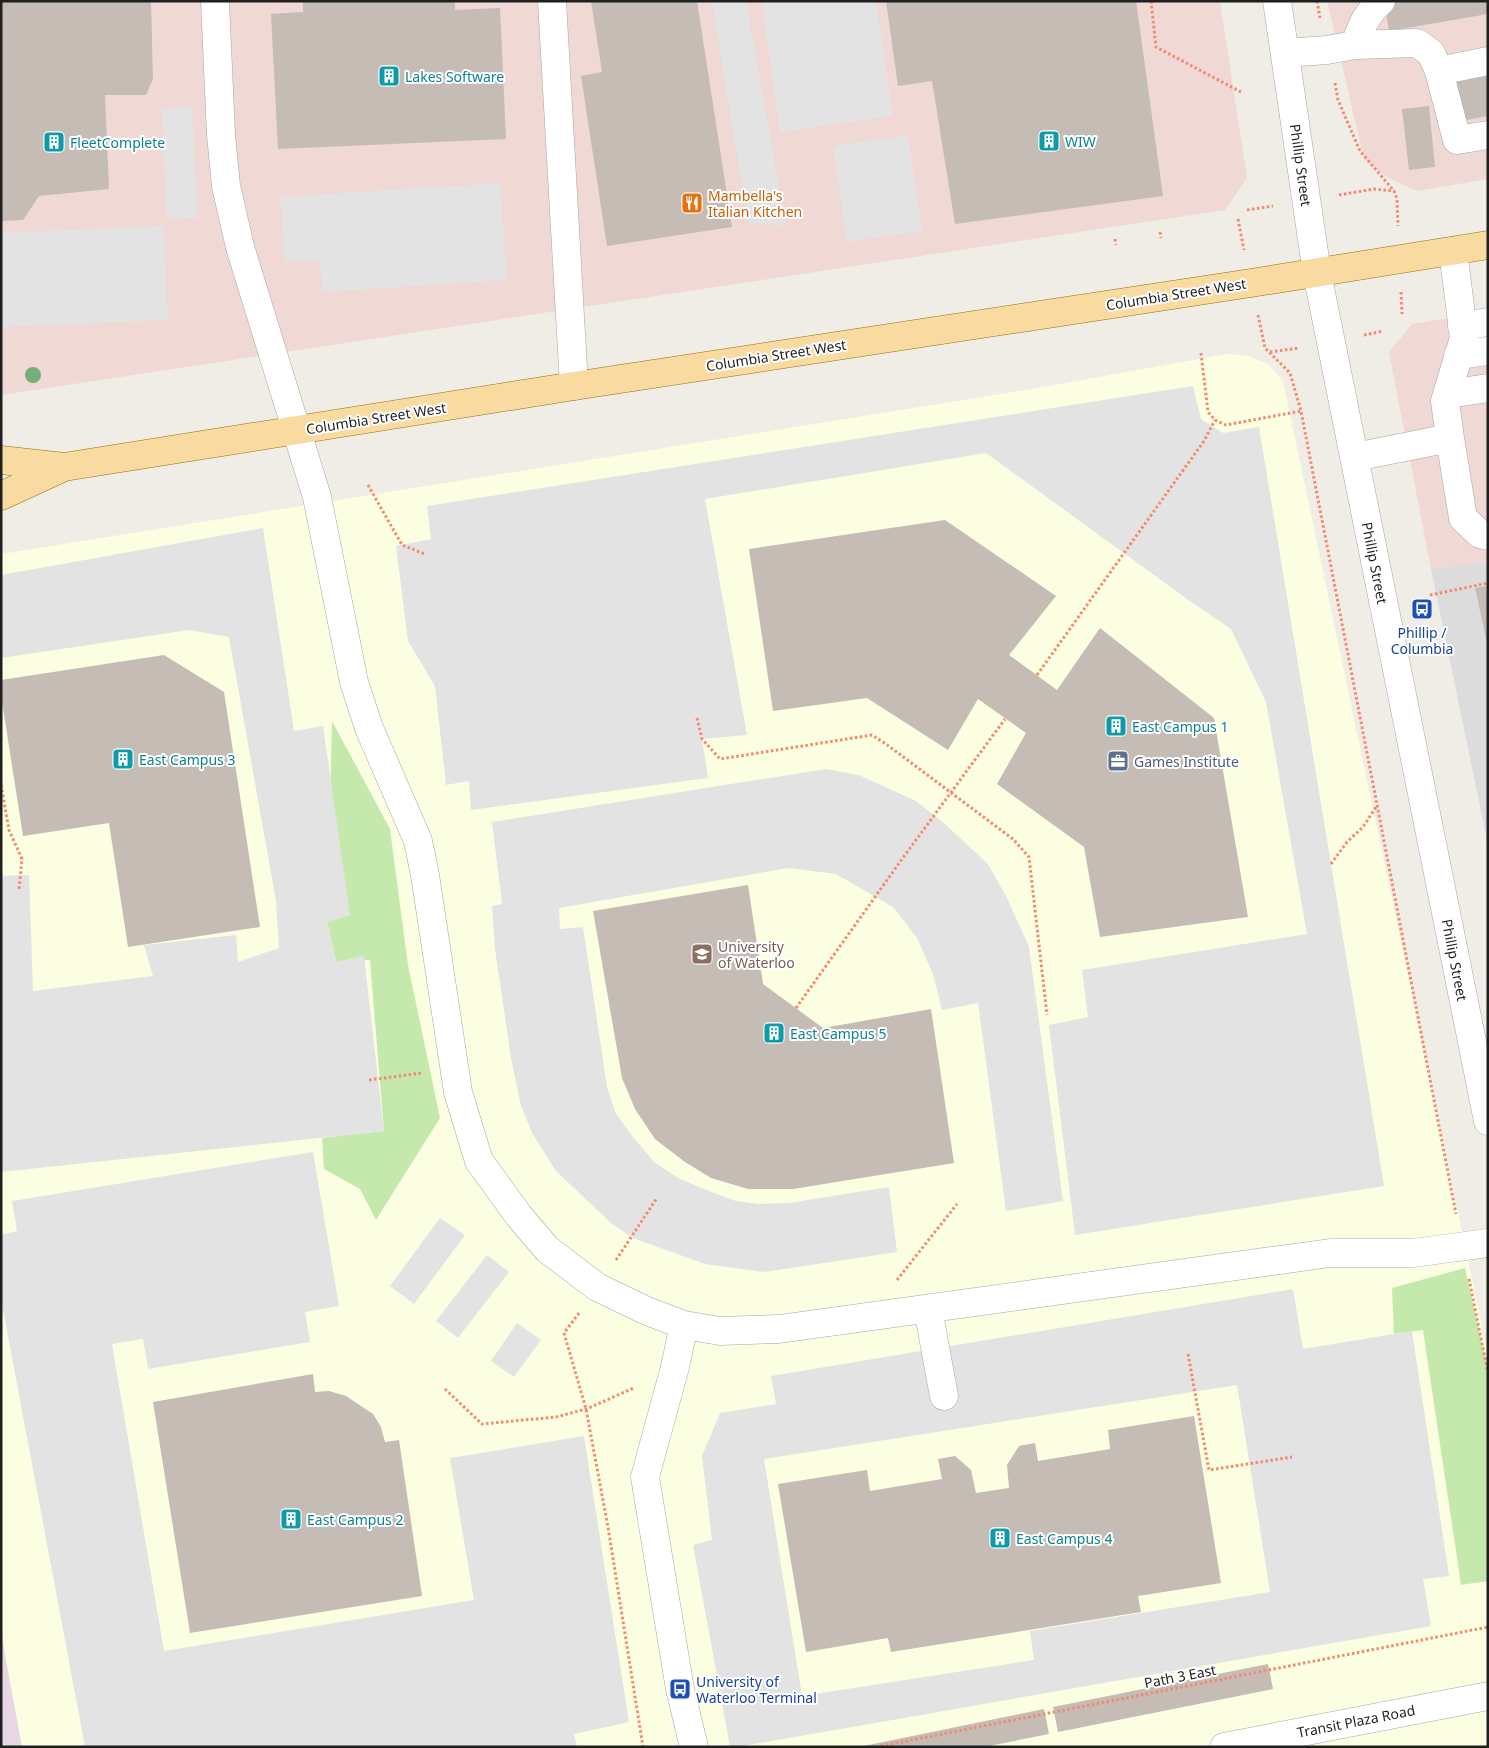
<svg xmlns="http://www.w3.org/2000/svg" width="1489" height="1748" font-family="'Noto Sans',sans-serif">
<rect width="100%" height="100%" fill="#efede5"/>
<path fill="#dddcdc" d="M1488,561v284l-57,-276z"/>
<path fill="#f0d8d5" d="M1,1h1219l27,177 -22,32 -1224,185z
M1327,1h161v178l-71,12 -34,-16 -19,-16z
M1488,312v249l-57,8 -42,-217 23,-28z"/>
<path fill="#e8d7e4" d="M1,1632l21,115h-21z"/>
<path fill="#fbfee0" d="M1227,354l22,2 20,9 14,16 205,974v392h-1466l-21,-115v-1078l1025,-164z"/>
<path fill="#c5e8ad" d="M332,721l58,108 18,136 32,153 -64,102 -16,-31 -36,-20 -2,-31 62,-7 -14,-171 -34,2 -9,-41z
M1465,1268l23,102v211l-27,4 -38,-255 -29,4 -2,-46z"/>
<path fill="#e3e3e3" fill-rule="evenodd" d="M712,1h34l40,225 -38,-3z
M762,1h114l17,115 -113,16z
M192,107l5,111 -30,1 -5,-110z
M908,135l14,96 -75,11 -14,-96z
M500,183l7,97 -185,12 -2,-32 -35,2 -5,-65z
M163,226l5,94 -167,7v-94z
M1193,386l8,33 22,14 36,-6 125,759 -309,49 -26,-210 39,-8 -6,-47 225,-36 -41,-232 -35,-73 -44,-30 -201,-146 -281,46 42,236 -45,4 6,39 -237,32 -2,-29 -23,4 -11,-99 -27,-45 -12,-95 35,-7 -4,-33z
M263,528l31,203 29,-5 27,189 -23,7 9,40 28,-6 20,175 -383,41v-296l28,-1 4,116 120,-15 -9,-31 92,-10 2,27 41,-14 -3,-47 -47,-264 -40,-7 -188,28v-83z
M826,769l33,6 57,26 29,23 43,40 19,34 22,49 34,254 -57,10 -28,-208 -36,7 -9,-36 -16,-36 -24,-31 -57,-33 -48,-6 -229,40 1,21 23,-2 24,160 9,27 17,23 21,25 24,16 36,15 22,8 22,3 31,-1 100,-16 8,65 -133,20 -59,-8 -72,-26 -22,-15 -55,-52 -24,-38 -11,-27 -10,-48 -16,-109 -3,-43 10,-2 -10,-82z
M313,1152l26,154 -34,6 5,30 -162,27 -5,-30 -31,5 52,307 310,-51 -24,-142 134,-22 45,286 -55,12 3,13h-492l-84,-448v-64l16,-4 -5,-30z
M440,1218l25,17 -51,69 -24,-18z
M487,1255l22,17 -51,66 -22,-17z
M1293,1289l10,60 109,-18 37,245 -26,3 8,47 -694,121h-7l-37,-202 19,-5 -10,-84 18,-43 56,-9 -5,-28zM1237,1385l33,207 -240,39 4,29 -232,36 -38,-237z
M517,1323l24,17 -27,37 -23,-16z"/>
<path fill="#c4bcb5" d="M1,1h150l2,78 -7,16h-41l4,94 -70,7 -16,24 -22,1z
M303,1h152v9l45,-2 6,131 -228,10 -7,-135 32,-2z
M591,1h106l35,226 -125,19 -26,-170 21,-4z
M886,1h250l27,195 -208,28 -23,-143 -34,5z
M1384,1h104v13l-99,17z
M1488,76v40l-27,5 -6,-39z
M1429,106l6,61 -26,3 -7,-61z
M945,520l111,76 -47,59 48,35 43,-62 114,90 34,199 -148,20 -16,-90 -87,-63 29,-51 -48,-34 -30,51 -81,-52 -94,13 -24,-162z
M1488,586v57h-1l-12,-55z
M164,655l60,37 36,235 -132,20 -19,-124 -86,13 -22,-141v-15z
M748,885l15,99 60,44 108,-19 23,154 -161,26h-45l-37,-11 -26,-16 -30,-23 -20,-30 -13,-31 -29,-167z
M313,1374l2,18 14,-1 17,5 27,18 8,13 4,15 14,-2 23,156 -232,37 -37,-231z
M1194,1416l27,167 -83,13 3,16 -250,40 -3,-14 -82,14 -28,-168 89,-14 3,21 72,-12 -4,-20 17,-3 16,14 5,23 33,-5 -2,-23 12,-19 16,-3 3,18 72,-12 -2,-19z
M1268,1664l5,25 -215,43 -5,-25z
M1044,1709l5,25 -65,13h-125z"/>
<g fill="none" stroke-linecap="round" stroke-linejoin="round">
<g stroke="#a6a6a6" stroke-width="29">
<path id="minor" d="M215,1l6,134 5,51 14,61 77,250 37,185 15,46 49,113 7,34 33,217 21,69 40,55 28,33 50,38 50,24 37,14 36,6 59,-2 551,-76h83l75,-10
M552,1l22,385
M1277,1l40,272 171,848
M1355,45c7,-20 10,-29 26,-44
M1285,53l42,-3 28,-5 62,-2 14,10 8,18 18,69 31,-5
M1439,71l49,-10
M1462,326l26,-4
M1458,355l30,-4
M1448,394l40,-6
M1450,438l13,80 17,16 8,2
M1355,457l95,-19 -5,-37 19,-63 -11,-87
M928,1309l16,87
M684,1325l-9,42 -30,110 35,212 14,58
M1224,1747l264,-51"/>
</g>
<g stroke="#957105" stroke-width="29">
<path id="major" d="M1,460l63,7 510,-81 677,-103 237,-38
M1,496l63,-29"/>
</g>
<path stroke="#f58970" stroke-width="3" stroke-dasharray="2.5 2.5" stroke-linecap="butt" d="M1151,1l5,46 85,45
M1317,1l3,17
M1335,83l3,17 22,51 34,40 3,8 1,27
M1339,195l35,-6 20,2
M1247,210l26,-4
M1238,219l6,31
M1160,232l1,6
M1115,239l1,6
M1401,292l1,22
M1258,315l7,33 25,25 11,38 155,803
M1364,335l19,-4
M1270,352l29,-4
M1201,353l7,59 7,8 11,5 75,-14
M368,485l34,60 23,9
M1430,595l58,-12
M1037,675l167,-234 11,-21
M697,718l5,21 18,20 152,-24 14,9 127,95 16,18 18,158
M1,785l8,45 13,29 -3,30
M1331,864l16,-22 16,-15 13,-20
M796,1008l106,-149 103,-140
M369,1080l53,-7
M616,1260l41,-62
M1469,1279l19,94
M897,1280l60,-76
M579,1313l-15,20 22,76 22,118 35,220
M1188,1354l21,116 83,-13
M445,1389l37,35 74,-7 30,-8 48,-21
M876,1747l612,-120"/>
<use href="#minor" stroke="#fff" stroke-width="28"/>
<use href="#major" stroke="#f9daa1" stroke-width="28"/>
</g>
<circle fill="#74ae79" cx="33" cy="375" r="8"/>
<defs>
<g id="building-square" transform="scale(1.125)"><rect x="-9" y="-9" width="18" height="18" rx="4" fill="#0f9aa8" stroke="#fff"/><path d="M-4-6H4V6H1V3H-1V6H-4ZM-2.5-4.3h1.7v1.8h-1.7ZM.8-4.3h1.7v1.8H.8ZM-2.5-1h1.7V.8h-1.7ZM.8-1h1.7V.8H.8Z" fill="#fff"/></g>
<g id="restaurant-square" transform="scale(1.125)"><rect x="-9" y="-9" width="18" height="18" rx="4" fill="#e8710a" stroke="#fff"/><path d="M-5-6h1v4h1v-4h1v4h1v-4h1v5L-1.5 .5V6h-2V.5L-5-1ZM5-6V6H3V1.5H1.5Q1.5-4 5-6Z" fill="#fff"/></g>
<g id="bus-square" transform="scale(1.125)"><rect x="-9" y="-9" width="18" height="18" rx="4" fill="#1a4fb4" stroke="#fff"/><path d="M-5-6H5V4H4V6H2V4H-2V6H-4V4H-5ZM-3.5-4V0h7V-4ZM-3.5 1.2v1.5H-2V1.2ZM2 1.2v1.5H3.5V1.2Z" fill="#fff"/></g>
<g id="office-square" transform="scale(1.125)"><rect x="-9" y="-9" width="18" height="18" rx="4" fill="#5c6f8a" stroke="#fff"/><path d="M-6-3h4V-5.5h4V-3h4V5H-6ZM-1-4.5V-3h2v-1.5ZM-6 0V1H6V0Z" fill="#fff"/></g>
<g id="university-square" transform="scale(1.125)"><rect x="-9" y="-9" width="18" height="18" rx="4" fill="#8d6e63" stroke="#fff"/><path d="M0-5L7-2L0 1L-7-2ZM-4 1L0 2.5L4 1V4Q0 6-4 4Z" fill="#fff"/></g>
</defs>
<g fill-rule="evenodd">
<use href="#building-square" x="389" y="76"/>
<use href="#building-square" x="1049" y="141"/>
<use href="#building-square" x="54" y="142"/>
<use href="#restaurant-square" x="692" y="203"/>
<use href="#bus-square" x="1422" y="609"/>
<use href="#building-square" x="1116" y="726"/>
<use href="#building-square" x="123" y="759"/>
<use href="#office-square" x="1118" y="761"/>
<use href="#university-square" x="702" y="954"/>
<use href="#building-square" x="774" y="1033"/>
<use href="#building-square" x="291" y="1519"/>
<use href="#building-square" x="1000" y="1538"/>
<use href="#bus-square" x="680" y="1689"/>
</g>
<g text-anchor="middle" dominant-baseline="central" stroke-width="4" stroke-linejoin="round" paint-order="stroke">
<g font-size="14" fill="#0d838f" stroke="#fff" text-anchor="start">
<text x="405" y="76">Lakes Software</text>
<text x="1065" y="141">WIW</text>
<text x="70" y="142">FleetComplete</text>
<text x="1132" y="726">East Campus 1</text>
<text x="139" y="759">East Campus 3</text>
<text x="790" y="1033">East Campus 5</text>
<text x="307" y="1519">East Campus 2</text>
<text x="1016" y="1538">East Campus 4</text>
</g>
<g font-size="14" fill="#1f1f1f" stroke="#fff">
<text transform="translate(1301 165) rotate(82)">Phillip Street</text>
<text transform="translate(1176 294) rotate(-9)">Columbia Street West</text>
<text transform="translate(776 355) rotate(-9)">Columbia Street West</text>
<text transform="translate(376 418) rotate(-9)">Columbia Street West</text>
<text transform="translate(1375 563) rotate(79)">Phillip Street</text>
<text transform="translate(1455 960) rotate(79)">Phillip Street</text>
<text transform="translate(1180 1676) rotate(-11)">Path 3 East</text>
<text transform="translate(1356 1721) rotate(-11)">Transit Plaza Road</text>
</g>
<g font-size="14" fill="#c56008" stroke="#fff" text-anchor="start">
<text x="708" y="195">Mambella's<tspan x="708" dy="16">Italian Kitchen</tspan></text>
</g>
<g font-size="14" fill="#164399" stroke="#fff">
<text x="1422" y="632">Phillip /<tspan x="1422" dy="16">Columbia</tspan></text>
<text x="696" y="1681" text-anchor="start">University of<tspan x="696" dy="16">Waterloo Terminal</tspan></text>
</g>
<g font-size="14" fill="#4e5e75" stroke="#fff" text-anchor="start">
<text x="1134" y="761">Games Institute</text>
</g>
<g font-size="14" fill="#785e54" stroke="#fff" text-anchor="start">
<text x="718" y="946">University<tspan x="718" dy="16">of Waterloo</tspan></text>
</g>
</g>
<rect width="1489" height="1748" fill="none" stroke="#1f1f1f" stroke-width="5"/>
</svg>
